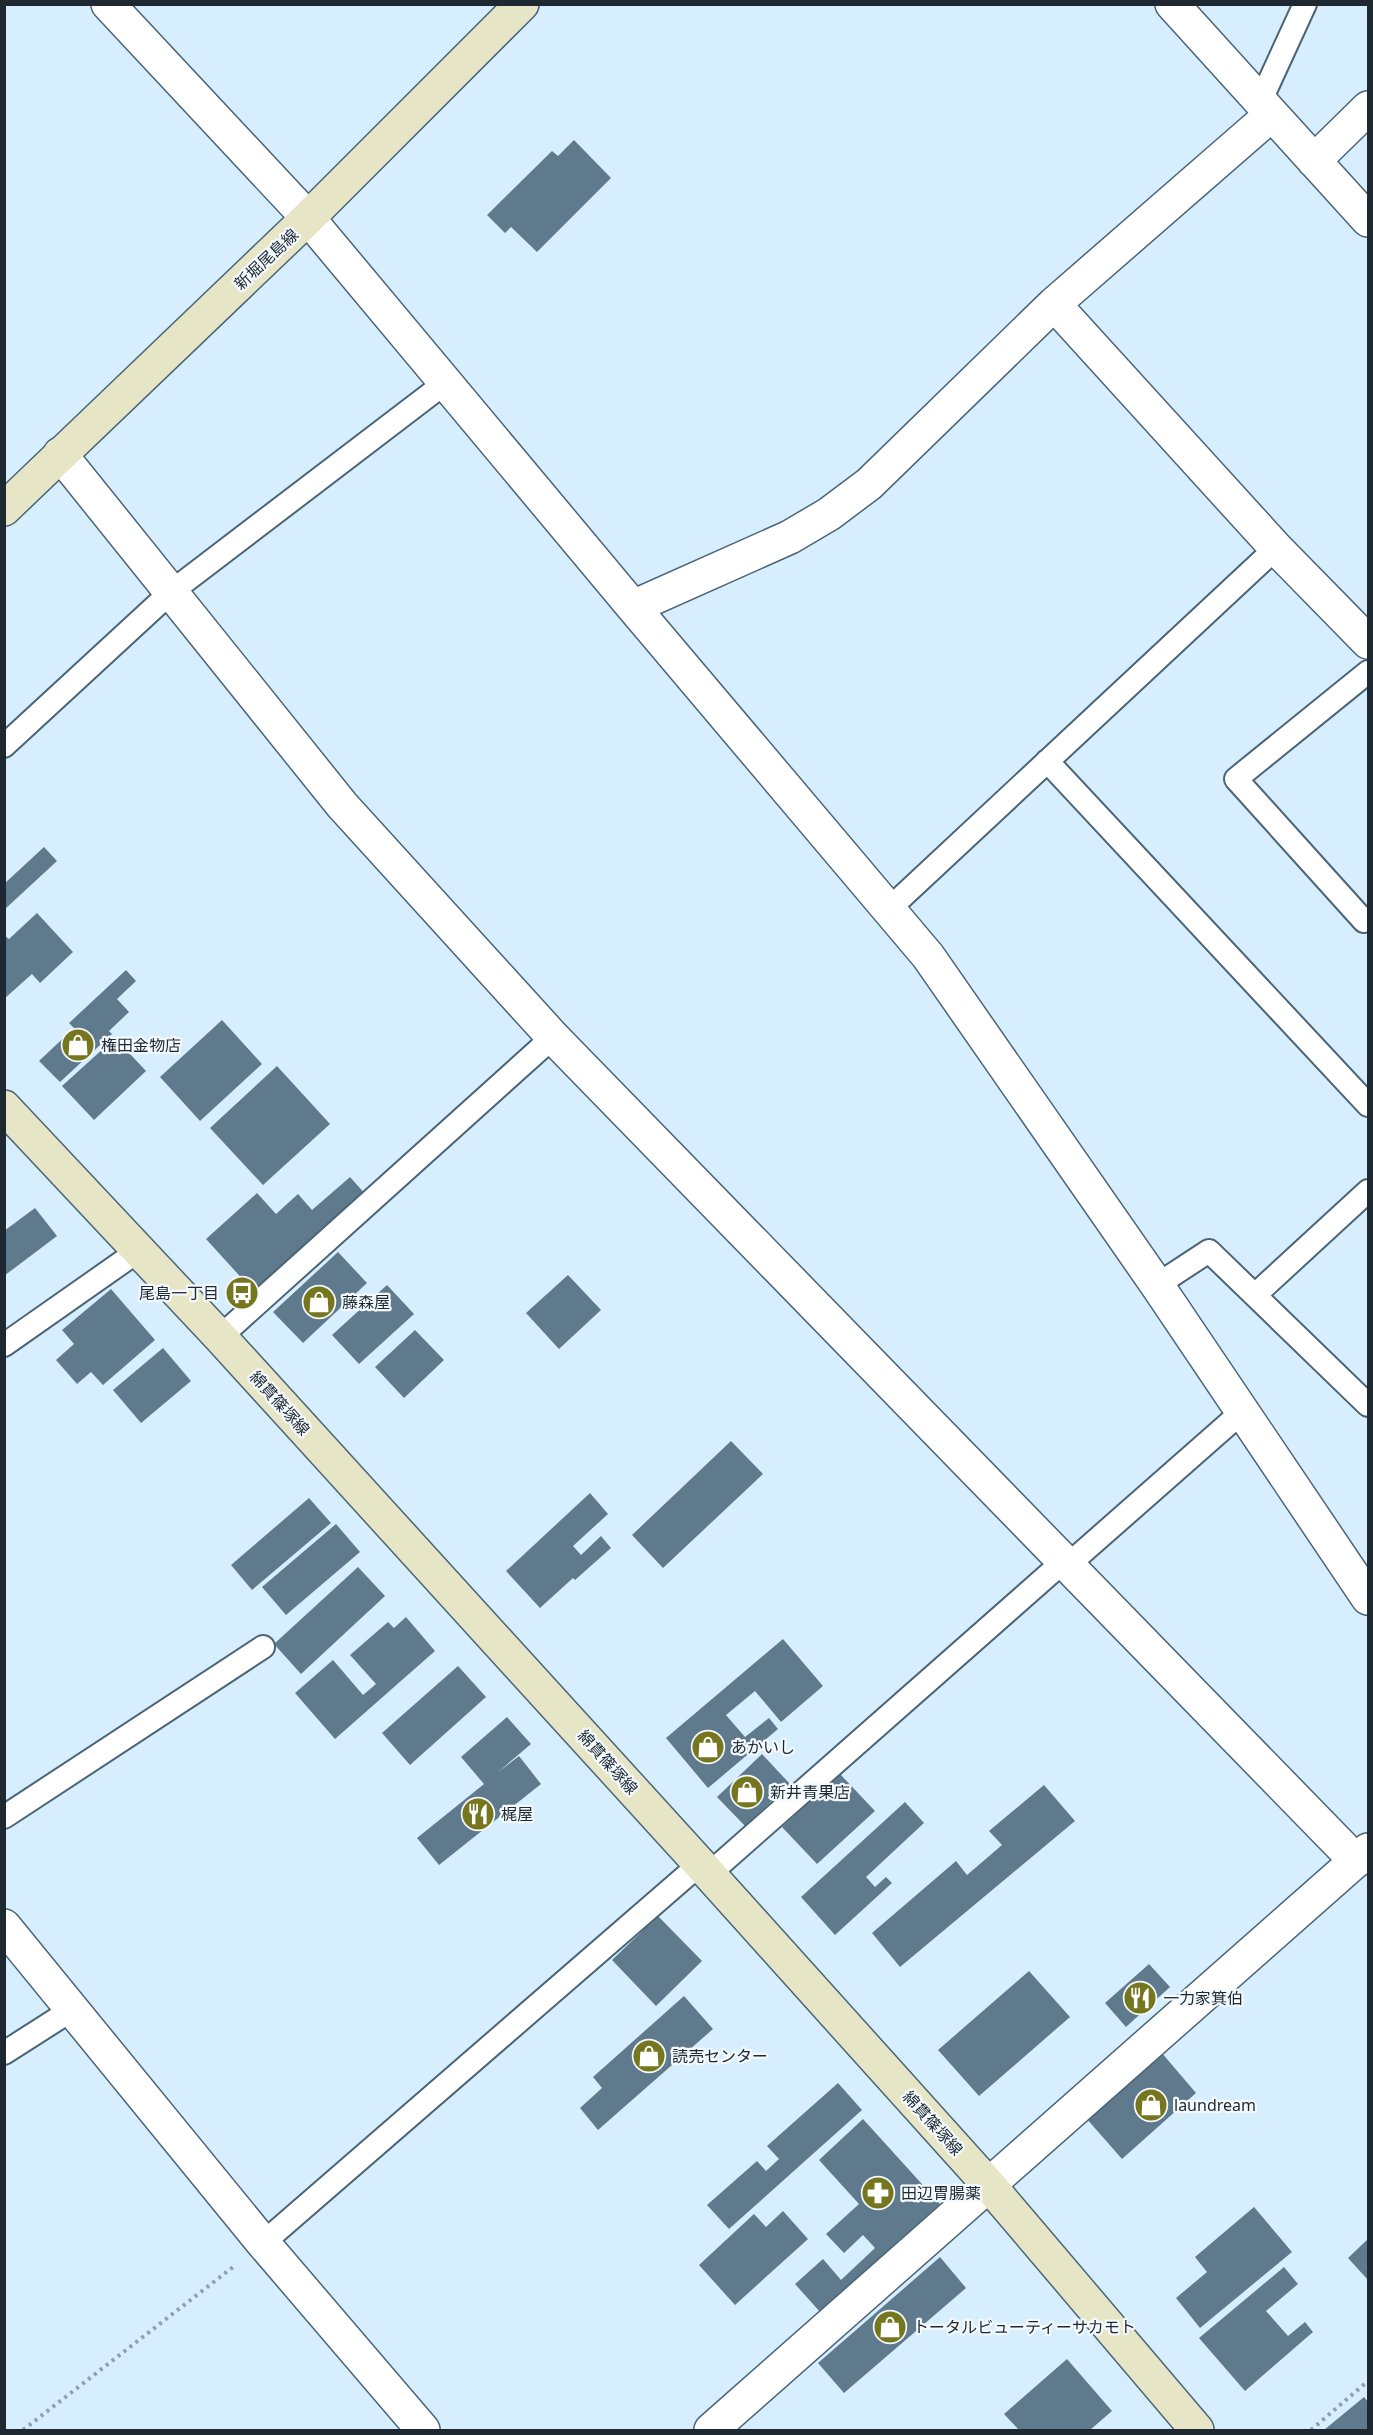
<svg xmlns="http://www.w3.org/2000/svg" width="1373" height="2435" font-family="'Noto Sans','Noto Sans JP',sans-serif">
<rect width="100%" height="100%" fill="#d7eeff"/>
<path fill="#607a8d" d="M574,140l37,38 -74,74 -26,-25 -6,6 -18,-18 65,-64 6,5z
M44,847l13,14 -53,49v-26z
M37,913l36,39 -33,31 -8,-9 -28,25v-64l5,4z
M126,970l10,11 -19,18 12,13 -20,19 3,3 -52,48 -21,-21 35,-33 -5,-5z
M222,1020l40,44 -62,57 -40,-44z
M115,1038l31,33 -52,49 -32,-34z
M277,1066l53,58 -67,61 -53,-57z
M350,1177l17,19 -110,99 -51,-56 51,-46 19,21 22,-20 14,16z
M35,1208l22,28 -53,40v-45z
M338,1252l29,31 -64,60 -30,-31z
M568,1275l33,35 -42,39 -33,-36z
M387,1285l27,29 -55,50 -27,-29z
M111,1289l44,51 -52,45 -12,-13 -14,12 -21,-24 18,-16 -12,-14z
M415,1330l29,30 -40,38 -29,-31z
M163,1348l28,33 -50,42 -28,-33z
M731,1441l32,33 -100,94 -31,-33z
M590,1493l18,21 -35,32 8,9 20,-19 10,12 -36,32 -2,-2 -33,30 -34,-37z
M309,1498l22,25 -79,67 -21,-25z
M336,1524l24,28 -74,63 -24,-28z
M358,1567l27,29 -84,78 -27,-30z
M406,1617l29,34 -100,88 -40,-46 38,-33 30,35 13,-11 -26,-29 38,-33 6,6z
M783,1639l40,47 -42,36 -26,-31 -29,24 19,22 24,-19 9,11 -70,59 -42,-50z
M458,1666l28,31 -76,68 -28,-32z
M507,1717l24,27 -34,29 22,-17 22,28 -102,81 -22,-27 67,-54 -23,-27z
M762,1754l28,30 -45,42 -28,-29z
M840,1774l35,37 -58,53 -35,-37z
M1044,1785l31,36 -175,146 -28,-34 84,-72 11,14 35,-30 -13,-14z
M905,1802l19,21 -58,54 9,10 11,-10 6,6 -57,52 -34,-38z
M658,1916l44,45 -46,45 -44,-46z
M1149,1964l21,23 -44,40 -21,-24z
M1029,1971l41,46 -91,79 -41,-46z
M684,1996l29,33 -115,101 -18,-22 22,-20 -9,-11z
M1161,2052l35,41 -74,66 -36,-41z
M838,2083l24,27 -133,119 -22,-24 50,-44 9,10 13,-12 -12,-13z
M863,2119l77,85 -119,109 -26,-29 28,-25 18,21 34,-32 -12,-13 -19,18 -18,-19 33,-30 -40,-44z
M1254,2207l38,45 -92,76 -24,-30 31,-26 -12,-15z
M783,2211l25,28 -73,66 -36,-40 55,-51 12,13z
M1368,2239v41l-20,-22z
M940,2257l26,31 -122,105 -26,-30z
M1284,2267l14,17 -32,27 22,25 17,-14 8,10 -68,59 -46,-53z
M1067,2359l45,52 -22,19h-71l-15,-16z
M1364,2397l4,5v28h-44z"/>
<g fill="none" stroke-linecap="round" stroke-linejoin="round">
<g stroke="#4b6476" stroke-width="26">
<path id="service" d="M1260,102l45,-98
M1368,672l-132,107 128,142 4,-3
M4,746l167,-154 274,-209
M1047,761l321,344
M889,909l387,-361
M1157,1285l52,-34 159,154
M1255,1295l113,-104
M220,1337l333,-300
M4,1345l134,-94
M1068,1565l175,-154
M4,1817l259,-170
M709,1874l355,-313
M4,2053l69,-44
M263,2243l437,-379"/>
</g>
<g stroke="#4b6476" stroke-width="36">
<path id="minor" d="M108,4l200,214 325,389 295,349 229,329 211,313
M1172,4l196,216
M1314,161l54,-53
M1054,304l222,244 92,94
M60,454l282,351 211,232 803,824
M633,607l157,-70 39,-23 40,-30 185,-180 217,-189
M4,1926l259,317 160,187
M711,2430l657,-580"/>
</g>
<g stroke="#4b6476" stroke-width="36">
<path id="secondary" d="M4,509l304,-291 214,-214
M4,1107l216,230 480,527 288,320 209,246"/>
</g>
<path stroke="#8da0ad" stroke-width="4" stroke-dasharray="3 4.5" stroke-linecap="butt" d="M23,2430l210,-163
M1311,2430l57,-49"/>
<use href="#service" stroke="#fff" stroke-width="22"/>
<use href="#minor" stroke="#fff" stroke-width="33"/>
<use href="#secondary" stroke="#e6e6c7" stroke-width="33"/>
</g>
<defs>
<g id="shop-disc" transform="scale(1.725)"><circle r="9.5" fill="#75761d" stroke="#f3f9fd"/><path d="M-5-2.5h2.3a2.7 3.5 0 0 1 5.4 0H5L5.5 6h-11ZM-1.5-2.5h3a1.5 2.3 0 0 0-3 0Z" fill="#fff"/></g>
<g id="bus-disc" transform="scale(1.725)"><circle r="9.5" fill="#75761d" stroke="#f3f9fd"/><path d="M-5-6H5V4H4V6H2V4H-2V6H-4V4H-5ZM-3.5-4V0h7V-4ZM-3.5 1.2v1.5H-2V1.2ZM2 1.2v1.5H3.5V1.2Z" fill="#fff"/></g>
<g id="restaurant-disc" transform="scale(1.725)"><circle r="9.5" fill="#75761d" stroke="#f3f9fd"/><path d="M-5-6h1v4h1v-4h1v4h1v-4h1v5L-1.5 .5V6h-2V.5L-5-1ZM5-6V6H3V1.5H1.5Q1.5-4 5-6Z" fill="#fff"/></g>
<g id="pharmacy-disc" transform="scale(1.725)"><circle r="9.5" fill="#75761d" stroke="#f3f9fd"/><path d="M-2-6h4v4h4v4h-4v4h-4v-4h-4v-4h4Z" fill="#fff"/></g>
</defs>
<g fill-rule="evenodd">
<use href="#shop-disc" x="78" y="1045"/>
<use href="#bus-disc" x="242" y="1293"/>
<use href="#shop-disc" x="319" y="1302"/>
<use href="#shop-disc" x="708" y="1747"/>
<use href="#shop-disc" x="747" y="1792"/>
<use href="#restaurant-disc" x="478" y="1814"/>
<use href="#restaurant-disc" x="1140" y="1998"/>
<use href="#shop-disc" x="649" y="2056"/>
<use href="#shop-disc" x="1151" y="2105"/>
<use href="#pharmacy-disc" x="878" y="2193"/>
<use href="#shop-disc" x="890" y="2327"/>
</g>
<g text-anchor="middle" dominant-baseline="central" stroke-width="4.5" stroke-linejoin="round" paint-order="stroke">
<g font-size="16" fill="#1d2830" stroke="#f3f9fd">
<text transform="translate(266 259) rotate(-43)">新堀尾島線</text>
<text transform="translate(280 1403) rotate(48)">綿貫篠塚線</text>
<text transform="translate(608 1762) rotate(48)">綿貫篠塚線</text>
<text transform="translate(933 2123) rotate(48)">綿貫篠塚線</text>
</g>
<g font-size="16" fill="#1d2830" stroke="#f3f9fd" text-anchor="start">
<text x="101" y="1045">権田金物店</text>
<text x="219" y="1293" text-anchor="end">尾島一丁目</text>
<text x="342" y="1302">藤森屋</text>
<text x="731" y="1747">あかいし</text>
<text x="770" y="1792">新井青果店</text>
<text x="501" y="1814">梶屋</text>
<text x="1163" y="1998">一力家箕伯</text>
<text x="672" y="2056">読売センター</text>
<text x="1174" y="2105">laundream</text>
<text x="901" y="2193">田辺胃腸薬</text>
<text x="913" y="2327">トータルビューティーサカモト</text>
</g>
</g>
<rect width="1373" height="2435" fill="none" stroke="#1d2830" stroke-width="12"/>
</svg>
